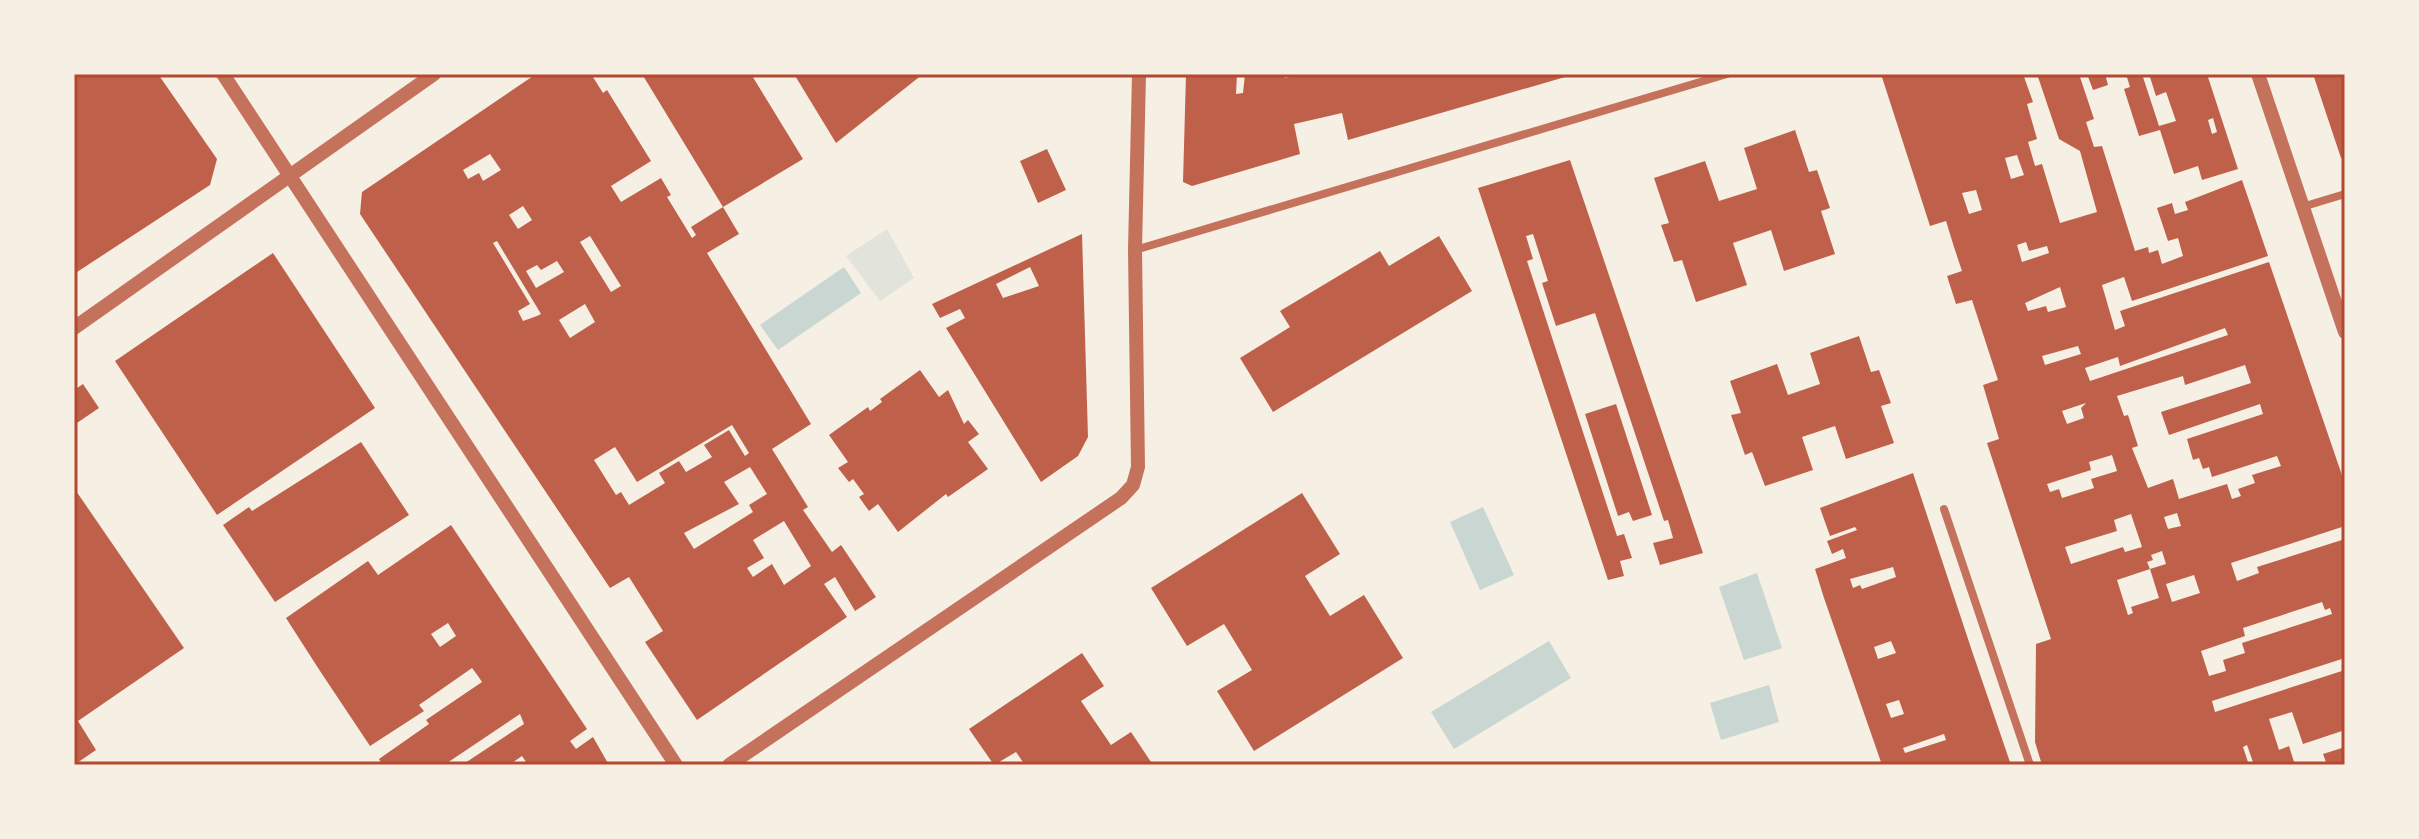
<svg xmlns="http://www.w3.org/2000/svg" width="2419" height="839" font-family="'Work Sans',sans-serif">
<rect width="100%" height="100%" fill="#f6efe4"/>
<path fill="#e2e4dc" d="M887,229l27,49 -34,23 -34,-45z"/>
<path fill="#c9d6d2" d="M844,267l17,26 -83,57 -18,-25z
M1483,507l31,68 -34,15 -30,-68z
M1757,573l25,75 -38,12 -25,-73z
M1549,641l22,37 -117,71 -23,-37z
M1769,685l10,37 -58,18 -11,-37z"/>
<path fill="#bf614a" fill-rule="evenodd" d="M74,74h84l59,85 -7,26 -136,89z
M536,74h55l12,19 4,-3 44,71 -40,25 10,16 40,-24 10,17 -4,2 25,41 4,-3 -5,-8 32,-20 16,27 -32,19 104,171 -39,25 36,58 -5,3 29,42 9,-7 35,52 -21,14 -20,-34 -11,7 23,33 -150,103 -52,-78 18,-11 -34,-54 -19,11 -250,-374 2,-22zM490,154l11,16 -18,11 -4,-8 -11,6 -5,-9zM523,206l9,14 -14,9 -9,-14zM590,236l31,50 -10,6 -31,-50zM497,241l44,73 -4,2 -14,5 -5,-10 12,-7 -37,-61zM557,261l7,11 -28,16 -10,-17 11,-6 4,5zM585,304l10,18 -25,16 -11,-18zM732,425l17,28 -4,3 -16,-26 -25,15 8,12 -26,15 -7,-11 -20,12 6,10 -36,22 -8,-13 -5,3 -22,-35 21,-13 22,35zM750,467l17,27 -18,11 4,7 -59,37 -10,-16 55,-29 -15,-22zM784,521l27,45 -27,19 -12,-21 -19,13 -6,-9 17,-10 -11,-18z
M642,74h109l52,85 -80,48z
M794,74h129l-87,69z
M1186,74h51l-1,20 7,-1 2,-19h39l1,4 4,-1 -1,-3 284,1 -224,65 -6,-27 -48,11 6,30 -108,32 -9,-4z
M1881,74h142l10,28 -6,2 10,35 -9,3 7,24 7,-2 18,59 37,-11 -17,-61 -21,-12 -22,-65h42l15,45 -8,3 8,25 8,-1 33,105 13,-4 1,6 9,-3 4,14 21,-8 -5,-18 -10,3 -11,-33 15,-5 3,11 13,-4 -3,-8 57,-22 26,76 -136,45 -8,-24 -22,8 13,45 10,-4 -5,-15 149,-49 76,222v42l-114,37 6,18 22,-8 -2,-6 88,-28v119l-133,43 3,11 130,-42v60l-42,14 -11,-32 -23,7 10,31 10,-4 6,19h-41l-7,-20 -4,2 6,18h-207l-7,-23 1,-98 15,-5 -64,-196 12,-4 -16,-54 15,-5 -26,-80 -16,4 -9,-28 15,-5 -8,-24 -8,-26 -16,5zM2017,155l7,20 -13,4 -6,-21zM1976,190l6,20 -13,4 -7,-21zM2026,242l3,9 18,-5 2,7 -27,9 -5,-17zM2060,287l6,20 -18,5 -2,-6 -18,5 -3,-8zM2225,328l3,7 -138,46 -5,-13 33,-11 2,9zM2078,346l3,8 -36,11 -3,-9zM2245,365l6,18 -90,29 8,23 91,-31 3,10 -76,25 6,21 6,-2 4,11 6,-2 3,10 65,-21 4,10 -29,9 3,8 -17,6 3,7 -9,3 -5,-15 -48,15 -6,-20 -25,9 -16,-40 6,-2 -10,-31 -4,1 -7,-20 66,-20 2,9zM2086,403l-5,5 3,10 -17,6 -5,-13zM2112,455l5,16 -26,8 3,9 -32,10 -3,-9 -9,3 -3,-8 44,-14 -2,-8zM2177,513l4,13 -13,3 -4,-12zM2131,514l11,33 -17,5 -2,-5 -52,17 -6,-17 52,-16 -3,-11zM2162,551l4,13 -16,5 9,29 -28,9 2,6 -5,2 -11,-35 33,-11 -3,-7 6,-2 -2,-5zM2194,575l6,18 -28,9 -6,-18zM2322,602l3,8 5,-2 2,6 -90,29 3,10 -22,7 3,11 -17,5 -8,-25 44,-15 -2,-8z
M2087,74h18l3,11 -15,5z
M2126,74h16l17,52 17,-5 -10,-29 -10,4 -7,-22h58l31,95 -36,11 -4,-14 -24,8 -14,-44 -21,6 -15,-47 6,-2zM2213,118l4,14 -5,2 -4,-14z
M2313,74h32v83l-4,1z
M1795,130l14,42 8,-2 13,38 -9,3 14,43 -51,17 -13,-41 -38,13 14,42 -51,17 -14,-42 -8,2 -13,-37 8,-2 -15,-45 51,-17 14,40 38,-12 -13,-41z
M1047,149l19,41 -28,13 -18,-42z
M1570,160l133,393 -43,12 -7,-22 20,-5 -5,-18 -4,1 -69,-208 -39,13 -14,-43 6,-2 -15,-47 -7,2 7,23 -6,2 90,275 7,-2 8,24 -12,3 4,15 -16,4 -130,-392z
M1082,234l6,203 -10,19 -37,26 -95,-154 19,-10 -5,-9 -20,9 -8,-14zM1030,267l9,19 -36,12 -7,-14z
M1439,236l33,55 -199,121 -33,-54 50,-31 -10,-16 100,-60 9,15z
M273,253l102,155 -158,107 -102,-154z
M1859,336l12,36 8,-2 12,33 -10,3 13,37 -48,16 -11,-33 -33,11 11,33 -48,16 -13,-34 -7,3 -14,-40 10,-2 -11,-32 47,-17 11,31 32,-11 -10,-31z
M920,370l19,27 9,-7 16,34 4,-4 11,14 -11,8 20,27 -40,28 -2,-3 -48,38 -20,-28 -9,7 -10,-14 5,-3 -11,-15 -4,3 -11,-14 10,-6 -19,-27 39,-28 2,4 12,-9 -2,-3z
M83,384l16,24 -25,17v-35z
M1616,404l36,111 -19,6 -4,-9 -11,4 -33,-102z
M361,442l48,73 -134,87 -52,-77 26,-18 3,4z
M1913,473l59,178 39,114h-129l-58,-167 -9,-29 31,-11 -3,-9 -11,5 -5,-13 30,-11 -2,-3 -25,9 -10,-28zM1893,567l3,10 -34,12 -2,-4 -7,3 -3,-9zM1891,641l5,12 -18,6 -4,-12zM1899,700l5,14 -13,4 -5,-14zM1944,734l2,6 -41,13 -2,-5z
M74,488l110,160 -106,73 18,29 -22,15z
M1302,493l38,61 -35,22 25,40 34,-21 39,63 -149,93 -37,-60 35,-21 -28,-46 -37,22 -36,-58z
M451,525l136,204 -17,12 6,8 17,-12 16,28h-81l-6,-9 -13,9h-47l62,-41 -4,-10 -76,51h-62l-3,-6 50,-35 -3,-4 56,-38 -4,-6 -6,-8 -53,37 5,6 -54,35 -50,-75 -34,-53 82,-57 10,14zM448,623l8,13 -16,11 -9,-13z
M1082,653l22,33 -23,15 30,44 20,-13 22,33h-128l-9,-13 -22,13 -25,-36z
M2345,747v18h-18l-4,-11z"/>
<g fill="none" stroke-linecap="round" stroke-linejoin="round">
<path stroke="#c5725c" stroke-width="8" d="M2302,207l43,-13
M1135,250l592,-176
M1944,509l86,256"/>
<path stroke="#c5725c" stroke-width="14" d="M223,74l453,691
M2258,74l87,258
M74,328l360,-254
M729,765l392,-267 12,-13 5,-18 -3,-217 4,-176"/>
</g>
<rect width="2419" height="839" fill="none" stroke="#f6efe4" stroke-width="152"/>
<rect x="76" y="76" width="2267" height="687" fill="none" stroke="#b5482f" stroke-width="3"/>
</svg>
